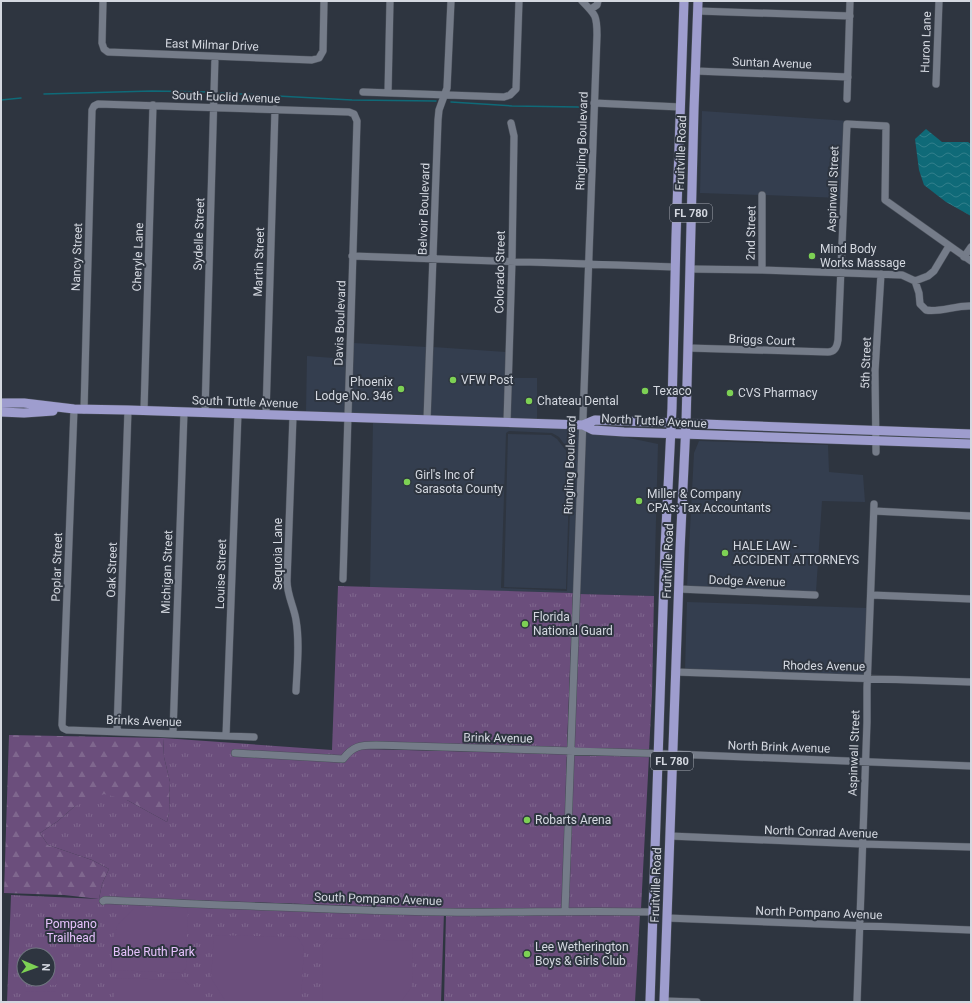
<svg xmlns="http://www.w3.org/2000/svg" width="972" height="1003" font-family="Roboto,sans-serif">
<defs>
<pattern id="forest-firs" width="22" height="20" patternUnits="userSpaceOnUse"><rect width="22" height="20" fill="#6b4e7c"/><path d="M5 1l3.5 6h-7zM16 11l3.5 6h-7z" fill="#7f678e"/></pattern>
<pattern id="park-tufts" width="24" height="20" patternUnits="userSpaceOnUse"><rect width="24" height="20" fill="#6b4e7c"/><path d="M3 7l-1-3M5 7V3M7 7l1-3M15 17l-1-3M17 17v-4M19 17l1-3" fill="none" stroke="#7f678e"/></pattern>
<pattern id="water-waves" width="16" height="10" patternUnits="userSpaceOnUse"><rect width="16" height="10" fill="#0f6a78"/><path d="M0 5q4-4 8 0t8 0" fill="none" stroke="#317f8b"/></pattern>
</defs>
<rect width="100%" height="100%" fill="#2e3540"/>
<path fill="#343e4f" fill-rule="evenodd" d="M702,111l147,10h-5l-3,77 -76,-3v-2h-6v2l-59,-2z
M353,343l74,4 -3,70 -73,-2z
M433,347l73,5 -2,67 -74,-2z
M307,356l40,3 -2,56 -39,-2z
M511,378h26v42h-27z
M373,421l207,7 -7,165 -203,-6zM509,431l43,2 7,4 11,15 2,6 -5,133 -66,-3 5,-155z
M586,429l72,15 -4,152 -75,-2z
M508,434l43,1 6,4 11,14 2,4 -4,132 -62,-2z
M699,441l129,4 1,27 34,3 2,27 -43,-1 -6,91 -129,-5 7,-134z
M687,602l180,6 -2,67 -180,-5z"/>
<path fill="url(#forest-firs)" d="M9,735l154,3 1,19 6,25 -1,31 -2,9 -40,-22 -52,6 -17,15 -18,12 8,12 44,15 17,9 -7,15 -3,15 -35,-4 -60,-2z"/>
<path fill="url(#park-tufts)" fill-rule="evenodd" d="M338,586l235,7 -6,155 -215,-2 -6,4 -5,6 -109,-5v5l102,4 9,3 8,-9 11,-5 205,5 -5,154 -118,1 -341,-12 -3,2 344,13 -3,90h-434l4,-107 88,4 3,-15 7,-15 -17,-9 -44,-15 -8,-12 18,-12 17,-15 29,-12 23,6 40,22 2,-9 1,-31 -6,-25 -1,-19 169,12zM24,955h24v24h-24z
M579,594l75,2 -2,99 -3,56 -76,-3z
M573,754l76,2 -8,153 -73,-1z
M446,914h194l-5,88h-191z"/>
<path fill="#6b4e7c" d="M135,907l53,2 -2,59 -4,5 -71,-3 2,-31 4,-13z
M214,935l83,2 7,10 -3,55h-75l-15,-24z
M330,938l83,3 -1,45 -11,16h-79l1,-57z
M48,958h9l-1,27 -31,-1v-5h23z
M114,978l70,2 5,5v17h-75z
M25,991l31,1v10h-31z"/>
<path fill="url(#water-waves)" d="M926,129l16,13h26l3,2v72l-25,-14 -22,-17 -5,-15 -4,-31z"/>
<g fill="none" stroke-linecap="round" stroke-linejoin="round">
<path stroke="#0f6a78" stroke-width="1.5" d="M221,93l131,7 84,1
M44,94l108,-3 58,1
M1,100l20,-2
M451,102l61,4 67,1"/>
<g stroke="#4b515b" stroke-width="8">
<path id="minor" d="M103,1l-1,42 2,6 4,3 204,8 7,-2 4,-7 1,-50
M591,9l6,-4 1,-4
M698,11l152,5
M696,71l152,6
M936,84l3,-83
M363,92l141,5 6,-2 6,-6 3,-88
M388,93l2,-92
M847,99l3,-98
M594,103l86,4
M352,256l323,11
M964,257l7,-10
M690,269l72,1 140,5 13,6 13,-5 6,-5 15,-25
M762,270v-75
M915,281l4,12 1,11 6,6c12,3 31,-5 45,-4
M688,348l140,4c7,0 9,-5 10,-12l9,-216 39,2 -1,74 86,61
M74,409l-12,316 1,3 4,2 187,7
M84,410l8,-300 2,-4 4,-2 251,8 5,2 3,7 -14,458
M144,410l9,-305
M205,412l10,-355
M266,414l9,-305
M293,416l-6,165c0,14 7,26 9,39 4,23 1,48 0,71
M427,420l11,-300 1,-10 8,-22 4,-87
M507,422l5,-161 2,-125 -3,-13
M876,452l-1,-81 6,-97
M874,511l97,5
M679,589l136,6
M871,595l100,4
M675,672l296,10
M117,731l11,-321
M173,733l11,-321
M226,736l12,-323
M235,753l108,6c10,-13 17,-14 33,-14l296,9 299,12
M670,836l192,8 109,3
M103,901l2,-1c113,5 226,10 339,12 70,1 140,-2 209,0
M565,911l32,-876c0,-19 -1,-20 -15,-34
M667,918l304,12
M664,1001l33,1
M857,1002l10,-280v-34l7,-184"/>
</g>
<g stroke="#4b515b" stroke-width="10">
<path id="major" d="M1,403h23l50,6 54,1 455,15 10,5 31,2 347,12
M1,412l23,1 29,-2
M583,425l12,-5 376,14
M650,1002l15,-454 7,-140 4,-171 8,-236
M664,1002l16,-452 6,-126 8,-315 4,-108"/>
</g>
<use href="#minor" stroke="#757c89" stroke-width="7"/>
<use href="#major" stroke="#9e9dce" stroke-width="9"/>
</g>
<g fill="#7dd154" stroke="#2e3540" stroke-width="1.5">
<circle cx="812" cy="256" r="4"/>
<circle cx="453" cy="380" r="4"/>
<circle cx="401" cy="389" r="4"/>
<circle cx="645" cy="391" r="4"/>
<circle cx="730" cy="393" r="4"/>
<circle cx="529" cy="401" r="4"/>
<circle cx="407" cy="482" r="4"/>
<circle cx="639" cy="501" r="4"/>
<circle cx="725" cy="553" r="4"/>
<circle cx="525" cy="624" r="4"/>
<circle cx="527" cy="820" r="4"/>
<circle cx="527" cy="954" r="4"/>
</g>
<g text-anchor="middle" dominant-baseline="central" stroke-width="4" stroke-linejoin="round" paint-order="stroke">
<g fill="#2e3540" stroke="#a2a7b0" stroke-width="1">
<rect x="670" y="204" width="42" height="18" rx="3"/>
<rect x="651" y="752" width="42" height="18" rx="3"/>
</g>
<g font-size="11" font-weight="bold" fill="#d4d8e0">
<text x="691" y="213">FL 780</text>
<text x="672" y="761">FL 780</text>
</g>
<g font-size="12" fill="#d4d8e0" stroke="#2e3540">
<text transform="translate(926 42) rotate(-88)">Huron Lane</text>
<text transform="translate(212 45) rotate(2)">East Milmar Drive</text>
<text transform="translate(772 63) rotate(2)">Suntan Avenue</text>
<text transform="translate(226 97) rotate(2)">South Euclid Avenue</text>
<text transform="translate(582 141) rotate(-88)">Ringling Boulevard</text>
<text transform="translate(681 153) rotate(-88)">Fruitville Road</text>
<text transform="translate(833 189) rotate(-88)">Aspinwall Street</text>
<text transform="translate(424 209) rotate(-88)">Belvoir Boulevard</text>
<text transform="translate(751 233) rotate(-89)">2nd Street</text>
<text transform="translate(199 234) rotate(-88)">Sydelle Street</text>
<text transform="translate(77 257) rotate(-88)">Nancy Street</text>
<text transform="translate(138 257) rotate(-88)">Cheryle Lane</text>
<text transform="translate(259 262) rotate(-88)">Martin Street</text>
<text transform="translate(500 272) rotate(-89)">Colorado Street</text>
<text transform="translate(340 323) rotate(-88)">Davis Boulevard</text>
<text transform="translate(762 340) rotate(2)">Briggs Court</text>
<text transform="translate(866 363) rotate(-88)">5th Street</text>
<text transform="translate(245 402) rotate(2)">South Tuttle Avenue</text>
<text transform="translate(654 421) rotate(3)">North Tuttle Avenue</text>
<text transform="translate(570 465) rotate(-88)">Ringling Boulevard</text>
<text transform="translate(278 554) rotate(-90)">Sequoia Lane</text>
<text transform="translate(668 561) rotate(-88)">Fruitville Road</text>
<text transform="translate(57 567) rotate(-88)">Poplar Street</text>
<text transform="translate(112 570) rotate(-88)">Oak Street</text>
<text transform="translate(167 572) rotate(-88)">Michigan Street</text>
<text transform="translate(221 574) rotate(-88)">Louise Street</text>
<text transform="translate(747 581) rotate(2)">Dodge Avenue</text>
<text transform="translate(824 666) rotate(1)">Rhodes Avenue</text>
<text transform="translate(144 721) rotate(2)">Brinks Avenue</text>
<text transform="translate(498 738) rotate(1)">Brink Avenue</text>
<text transform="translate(779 747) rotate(2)">North Brink Avenue</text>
<text transform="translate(854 753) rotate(-88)">Aspinwall Street</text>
<text transform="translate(821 832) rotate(2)">North Conrad Avenue</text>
<text transform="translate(656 885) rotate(-88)">Fruitville Road</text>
<text transform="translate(378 899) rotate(2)">South Pompano Avenue</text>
<text transform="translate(819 913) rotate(2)">North Pompano Avenue</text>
</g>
<g font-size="12" fill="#d4d8e0" stroke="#2e3540" text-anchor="start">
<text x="820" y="249">Mind Body<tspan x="820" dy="14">Works Massage</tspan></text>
<text x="461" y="380">VFW Post</text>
<text x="393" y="382" text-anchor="end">Phoenix<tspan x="393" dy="14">Lodge No. 346</tspan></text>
<text x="653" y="391">Texaco</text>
<text x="738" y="393">CVS Pharmacy</text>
<text x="537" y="401">Chateau Dental</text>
<text x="415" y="475">Girl's Inc of<tspan x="415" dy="14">Sarasota County</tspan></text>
<text x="647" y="494">Miller &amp; Company<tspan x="647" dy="14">CPAs: Tax Accountants</tspan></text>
<text x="733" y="546">HALE LAW -<tspan x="733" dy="14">ACCIDENT ATTORNEYS</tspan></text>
<text x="533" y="617">Florida<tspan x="533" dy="14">National Guard</tspan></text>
<text x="535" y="820">Robarts Arena</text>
<text x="535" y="947">Lee Wetherington<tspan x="535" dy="14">Boys &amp; Girls Club</tspan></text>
</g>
<g font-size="12" fill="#e6c2fc" stroke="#2e3540">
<text x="71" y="924">Pompano<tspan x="71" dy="14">Trailhead</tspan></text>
<text x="154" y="952">Babe Ruth Park</text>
</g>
</g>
<rect width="972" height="1003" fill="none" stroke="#d4d8e0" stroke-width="4"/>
<g transform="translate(36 967) rotate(92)"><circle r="19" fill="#2e3540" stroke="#707680"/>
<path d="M0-3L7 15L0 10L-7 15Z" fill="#7dd154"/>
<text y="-6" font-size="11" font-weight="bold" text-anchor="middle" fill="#d4d8e0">N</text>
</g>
</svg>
